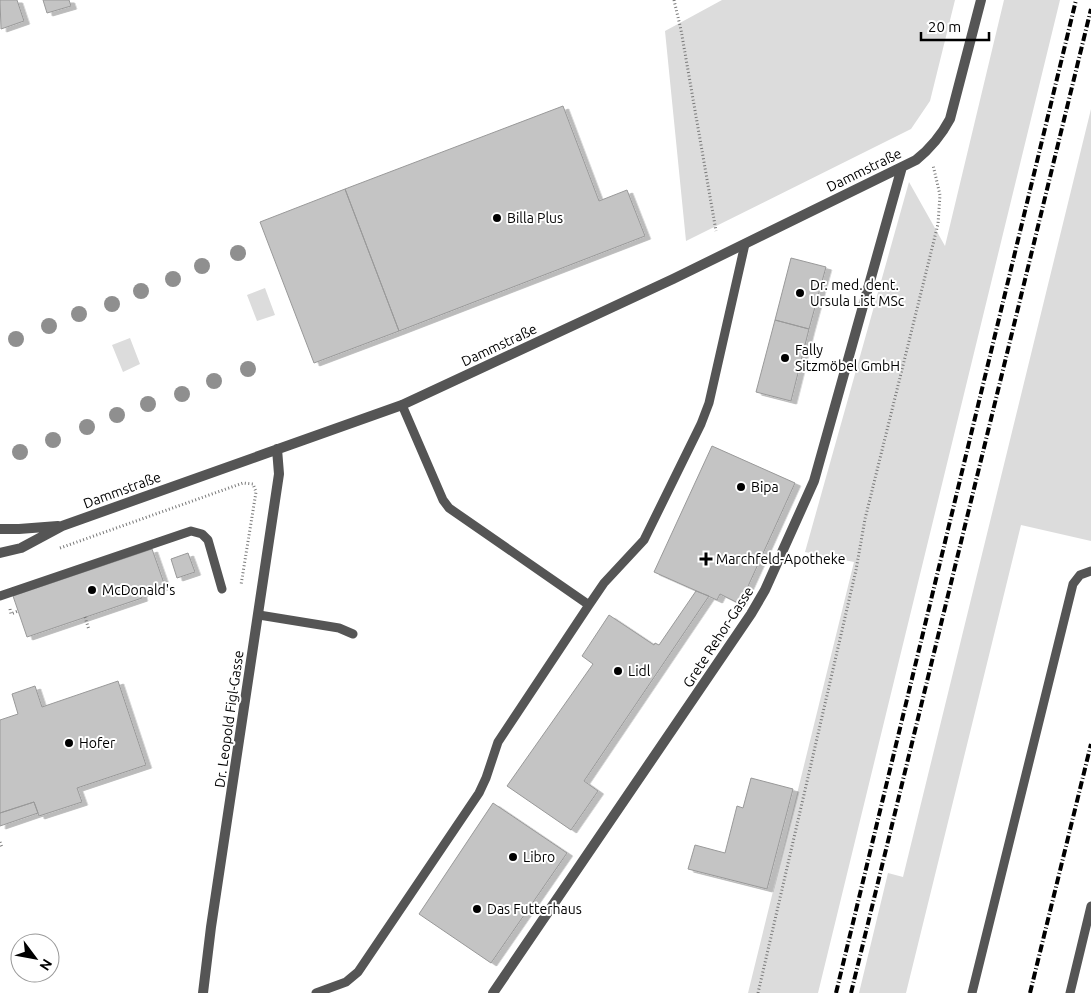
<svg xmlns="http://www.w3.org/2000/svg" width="1091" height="993" font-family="Ubuntu,sans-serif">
<defs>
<filter id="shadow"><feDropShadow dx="5.5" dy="3" stdDeviation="0" flood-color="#0004"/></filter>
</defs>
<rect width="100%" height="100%" fill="#fff"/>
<path fill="#dcdcdc" d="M722,0h233l-25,101 -19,28 -225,112 -21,-210z
M1004,0h56l-242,993h-70l106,-431 -49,-10 104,-370 36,64z
M1091,109v432l-70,-16 -115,468h-47l29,-120 15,4z
M265,288l10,27 -18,6 -10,-26z
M130,338l10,26 -17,8 -11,-27z"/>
<path fill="#c4c4c4" stroke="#999" filter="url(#shadow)" d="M0,0h17l7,21 -23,8z
M43,0h26l2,6 -24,7z
M563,106l36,95 28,-11 18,46 -246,95 -54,-142z
M345,189l54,142 -85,32 -54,-141z
M791,258l35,9 -17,62 -34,-9z
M775,320l34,9 -18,72 -35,-9z
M712,446l83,37 -55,121 -20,-10 -3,6 -63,-28z
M152,549l13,37 -24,8 1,4 -115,39 -14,-41z
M188,553l7,19 -18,6 -6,-19z
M696,591l13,5 -125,185 14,10 -27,39 -64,-44 86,-122 -11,-8 27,-41 45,30 1,-2 4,2z
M118,681l28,84 -69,23 5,14 -43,14 -5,-14 -34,11v-93l18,-6 -6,-20 23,-8 7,21z
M751,778l42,11 -26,100 -79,-20 7,-24 30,8 12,-47 6,2z
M34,802l4,11 -38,13v-13z
M493,803l74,50 -76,110 -72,-49z"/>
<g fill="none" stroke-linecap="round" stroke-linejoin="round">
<path stroke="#777" stroke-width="3" stroke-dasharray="1 2.5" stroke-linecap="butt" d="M674,0l7,30 35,201
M60,548l183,-65 10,1 3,8 -15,93
M10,609l1,5 7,-3
M85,617l4,13
M0,842l2,6
M758,993l98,-423 9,-51 73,-295 2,-29 -7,-30"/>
<path stroke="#555" stroke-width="9" d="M402,405l41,95 6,8 140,97
M0,596l191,-65 11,3 6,6 14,49
M259,615l80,13 14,6
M316,993l30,-11 12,-10 121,-179 7,-15 12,-36 91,-137 15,-22 40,-43 57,-116 8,-21 36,-159
M972,993l101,-409 7,-9 11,-4
M1070,993l21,-87"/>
<path stroke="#555" stroke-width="10" d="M0,529h19l39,-3
M0,553l21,-5 41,-22 340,-121 271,-126 243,-119c15,-12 25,-24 34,-41l31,-119
M203,993l8,-66 68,-453 -2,-25
M493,993l258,-379 14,-24 49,-109 88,-314"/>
<path stroke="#000" stroke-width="4" stroke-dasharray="8 2.5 1 2.5" stroke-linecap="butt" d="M836,993l240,-993
M851,993l240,-984
M1030,993l61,-249"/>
</g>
<g fill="#8f8f8f">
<circle cx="238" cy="253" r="8"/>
<circle cx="202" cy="266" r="8"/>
<circle cx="173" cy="279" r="8"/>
<circle cx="141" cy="291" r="8"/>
<circle cx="112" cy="304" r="8"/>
<circle cx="79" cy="314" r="8"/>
<circle cx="49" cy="326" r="8"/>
<circle cx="16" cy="339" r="8"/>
<circle cx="248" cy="369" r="8"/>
<circle cx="214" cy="381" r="8"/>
<circle cx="182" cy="394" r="8"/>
<circle cx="148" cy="404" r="8"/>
<circle cx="117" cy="415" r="8"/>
<circle cx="87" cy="427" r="8"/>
<circle cx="53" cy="440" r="8"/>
<circle cx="20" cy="452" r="8"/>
</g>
<g fill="#000" stroke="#fff" stroke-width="2">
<circle cx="497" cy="218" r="5"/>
<circle cx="800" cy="293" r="5"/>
<circle cx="785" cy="358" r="5"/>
<circle cx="741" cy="487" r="5"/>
<path d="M703.5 551.5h5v5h5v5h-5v5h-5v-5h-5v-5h5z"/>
<circle cx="92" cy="590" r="5"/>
<circle cx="618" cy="671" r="5"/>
<circle cx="69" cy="743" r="5"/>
<circle cx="513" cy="857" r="5"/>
<circle cx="477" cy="909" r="5"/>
</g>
<g text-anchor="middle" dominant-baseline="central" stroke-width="4" stroke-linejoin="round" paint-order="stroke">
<g font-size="14" fill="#000" stroke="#fff">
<text transform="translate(864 170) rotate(-26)">Dammstraße</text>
<text transform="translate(499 345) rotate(-25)">Dammstraße</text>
<text transform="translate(122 490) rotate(-20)">Dammstraße</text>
<text transform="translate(718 637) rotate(-57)">Grete Rehor-Gasse</text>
<text transform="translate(229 719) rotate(-82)">Dr. Leopold Figl-Gasse</text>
</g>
<g font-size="14" fill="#000" stroke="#fff" text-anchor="start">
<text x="507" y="218">Billa Plus</text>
<text x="810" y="285">Dr. med. dent.<tspan x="810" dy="16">Ursula List MSc</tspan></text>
<text x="795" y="350">Fally<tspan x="795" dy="16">Sitzmöbel GmbH</tspan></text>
<text x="751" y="487">Bipa</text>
<text x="716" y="559">Marchfeld-Apotheke</text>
<text x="102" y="590">McDonald's</text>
<text x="628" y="671">Lidl</text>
<text x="79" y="743">Hofer</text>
<text x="523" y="857">Libro</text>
<text x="487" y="909">Das Futterhaus</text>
</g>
</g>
<g transform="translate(35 958) rotate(122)"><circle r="24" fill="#ffffff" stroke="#999999"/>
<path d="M0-4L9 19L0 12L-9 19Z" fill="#000000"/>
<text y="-8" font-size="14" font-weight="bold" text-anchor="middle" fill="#000000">N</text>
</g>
<path d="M921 32v8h68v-8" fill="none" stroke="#000000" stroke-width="2.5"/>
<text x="928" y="32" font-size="15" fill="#000000" stroke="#ffffff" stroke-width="4" paint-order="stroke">20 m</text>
</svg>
